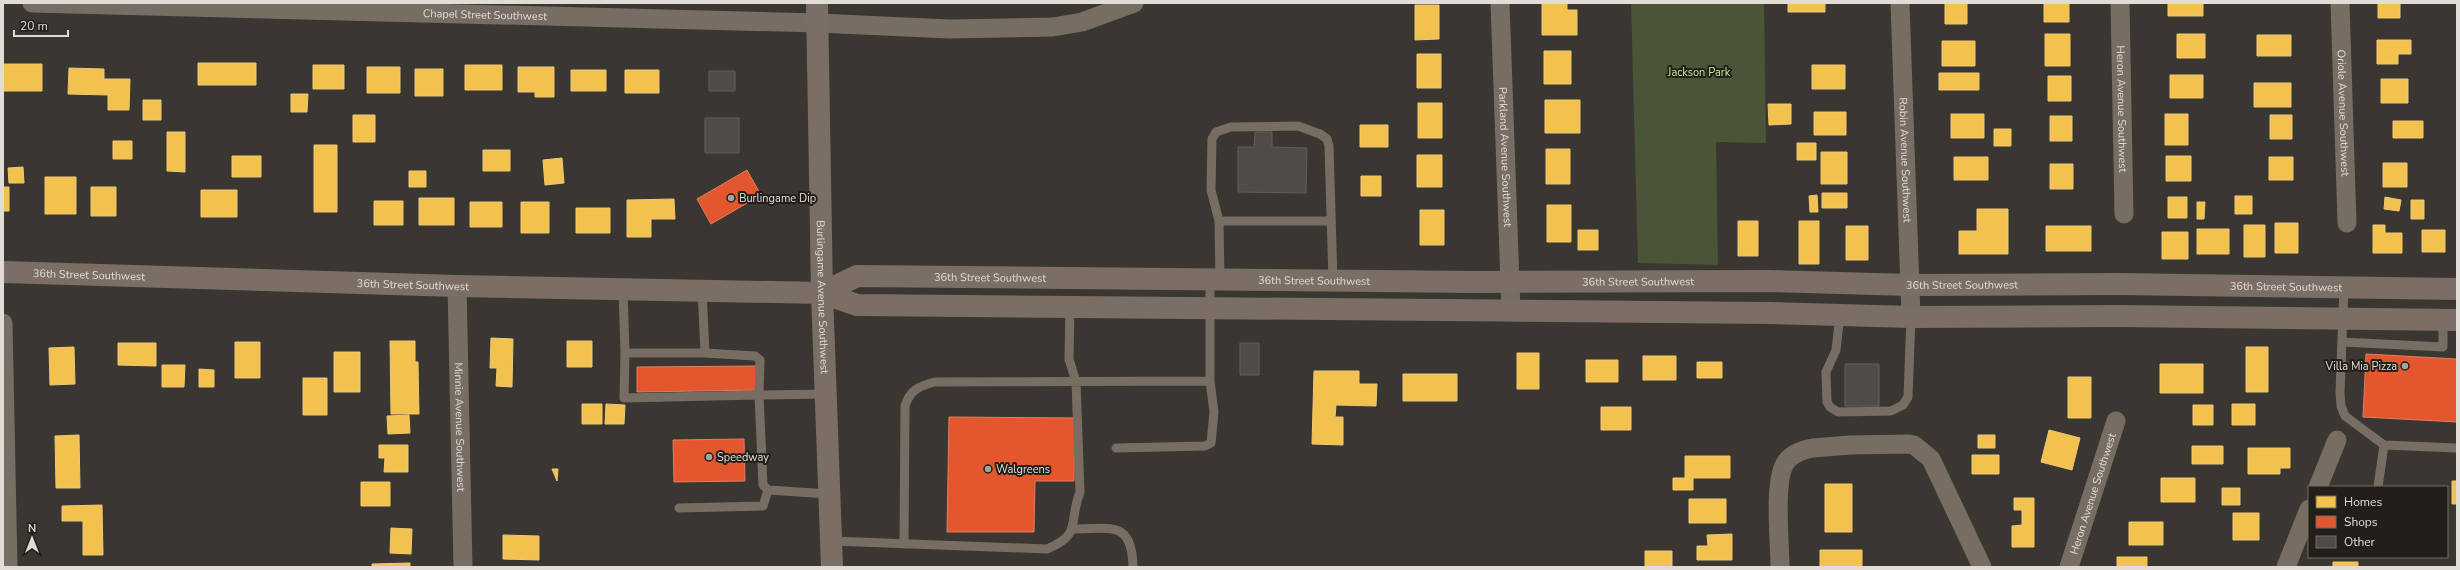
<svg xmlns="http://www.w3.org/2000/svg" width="2460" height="570" font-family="'Nunito Sans',sans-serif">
<rect width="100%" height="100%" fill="#3a3631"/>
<path fill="#4a5436" d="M1631,3h133l2,140 -50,-1 2,123 -80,-2z"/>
<path fill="#f2c14e" stroke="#edc977" d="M1542,3h25v7h10v25h-35z
M1788,3h37v9h-37z
M1945,3h22v21h-22z
M2044,3h25v19h-25z
M2168,3h35v13h-35z
M2378,3h22v15h-22z
M1415,5h24v34l-24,1z
M2045,34h25v32h-25z
M2177,34h28v24h-28z
M2257,35h34v21h-34z
M2377,40h34v14h-13v10h-21z
M1942,41h33v25h-33z
M1544,51h27v33h-27z
M1417,54h24v34h-24z
M198,63h58v22h-58z
M3,64h39v27h-39z
M313,65h31v24h-31z
M465,65h37v25h-37z
M1812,65h33v24h-33z
M367,67h33v26h-33z
M518,67h36v30h-19v-5h-17z
M69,68l35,1v10h26l-1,31h-21v-15l-40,-1z
M415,69h28v27h-28z
M571,70h35v21h-35z
M625,70h34v23h-34z
M1939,73h40v17h-40z
M2170,75h33v23h-33z
M2048,76h23v25h-23z
M2381,79h27v24h-27z
M2254,83h37v24h-37z
M291,94h17l-1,18h-16z
M143,100h18v20h-18z
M1545,100h35v33h-35z
M1418,103h24v35h-24z
M1768,104h23v20l-22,1z
M1814,112h32v23h-32z
M1951,114h33v24h-33z
M2165,114h23v31h-23z
M353,115h22v27h-22z
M2270,115h22v24h-22z
M2050,116h22v25h-22z
M2393,121h30v17h-30z
M1360,125h28v22h-28z
M1994,129h17v17h-17z
M167,132h18v40l-18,-1z
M113,141h19v18h-19z
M1797,143h19v17h-19z
M314,145h23v67h-23z
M1546,149h24v35h-24z
M483,150h27v21h-27z
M1821,152h26v32h-26z
M1417,155h25v32h-25z
M232,156h29v21h-29z
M2166,156h25v25h-25z
M1954,157h34v23h-34z
M2269,157h24v23h-24z
M562,158l2,25 -19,2 -2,-25z
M2383,163h24v24h-24z
M2050,164h23v25h-23z
M23,167l1,16h-15l-1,-15z
M409,171h17v16h-17z
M1361,176h20v20h-20z
M45,177h31v37h-31z
M3,187h6v24h-6z
M91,187h25v29h-25z
M201,190h36v27h-36z
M1822,193h25v15h-25z
M1817,195l1,17h-8l-1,-16z
M2235,196h17v18h-17z
M2168,197h19v21h-19z
M2385,197l16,3 -2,11 -15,-2z
M419,198h35v27h-35z
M674,199l1,20h-24v18h-24v-37z
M2411,200h13v19h-13z
M374,201h29v24h-29z
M470,202h32v25h-32z
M521,202h28v31h-28z
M2197,202h8l-1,17h-7z
M1547,205h24v37h-24z
M576,208h34v25h-34z
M1977,209h31v45h-49v-23h18z
M1420,210h24v35h-24z
M1738,221h20v35h-20z
M1799,221h20v43h-20z
M2275,223h23v30h-23z
M2244,225h21v32h-21z
M2373,225h12v8h17v20h-29z
M1846,226h22v34h-22z
M2046,226h45v25h-45z
M2197,229h32v25h-32z
M1578,230h20v20h-20z
M2422,230h23v22h-23z
M2162,232h26v27h-26z
M491,338l22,1 -1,48 -16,-1 1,-18h-7z
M390,341h25v21h3l1,52h-28z
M567,341h25v26h-25z
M235,342h25v36h-25z
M118,343h38v23l-38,-1z
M74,347l1,37 -25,1 -1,-37z
M2246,347h22v45h-22z
M334,352h26v40h-26z
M1517,353h22v36h-22z
M1643,356h33v24h-33z
M1586,360h32v22h-32z
M1697,362h25v16h-25z
M2160,364h43v29h-43z
M162,365h23l-1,22h-22z
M199,369l15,1v17h-15z
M1314,371h45v13h18l-1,22 -40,-1 -1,12h8v28l-31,-1z
M1403,374h54v27h-54z
M2068,377h23v41h-23z
M303,378h24v37h-24z
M582,404h20v20h-20z
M606,404l19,1 -1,19h-19z
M2232,404h23v21h-23z
M2193,405h20v20h-20z
M1601,407h30v23h-30z
M409,415l1,18 -22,1 -1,-18z
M2049,430l31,8 -8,32 -31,-8z
M79,435l1,53h-24l-1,-52z
M1978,435h17v13h-17z
M379,445h29v27h-24l1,-14h-6z
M2192,446h31v18h-31z
M2248,448h42v20h-10v6h-32z
M1972,455h27v19h-27z
M1685,456h45v22h-37v12h-20v-12h12z
M552,469h6l-1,12z
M2161,478h34v24h-34z
M2452,481h5v23h-5z
M361,482h29v24h-29z
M1825,484h27v48h-27z
M2222,488h18v17h-18z
M2014,498h20v49h-22v-21l10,-1v-15h-8z
M1689,499h37v24h-37z
M102,505l1,50h-20v-34h-21v-15z
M2233,513h26v27h-26z
M2129,522h34v23h-34z
M391,528l21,1 -1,25 -21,-1z
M1732,534v26h-35v-14h11l-1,-11z
M503,535l36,1v24l-36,-1z
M1820,550h42v17h-42z
M1645,551h27v16h-27z
M2117,557h30v10h-30z
M2333,562h25v5h-25z
M410,563v4h-38v-3z"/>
<path fill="#e4572e" stroke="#e37f60" d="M747,170l14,25 -50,29 -14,-25z
M2366,354l91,5v63l-94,-5z
M757,366v24l-120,2v-25z
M949,417l126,1 -1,63h-39l-1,51h-87z
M744,439l1,42 -71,1 -1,-42z"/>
<path fill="#4f4b49" stroke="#635e5d" d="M709,71h26v20h-26z
M705,118h34v35h-34z
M1255,132h17v15l35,1 -1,45 -68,-1v-45h16z
M1240,343h19v32h-19z
M1845,364h34v42h-34z"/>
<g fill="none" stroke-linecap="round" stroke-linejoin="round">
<path stroke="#786d63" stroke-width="9" d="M1219,221h112
M1220,280l-1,-59 -8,-31 1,-51 4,-7 15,-5 67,-1 22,8 7,5 2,7 4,135
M2344,287l-4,105 1,14 4,10 39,29 73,3
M623,289l2,64h80
M1840,315l-4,35 -10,22 1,30 3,5 8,5 53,-1 12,-6 5,-8 3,-80
M2342,342l101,5v-27
M625,353l-1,45 135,-3 1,-35 -5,-4 -50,-3 -3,-63
M825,394l-66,1 4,90 5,5 61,4
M1116,448l89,-2 6,-3 3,-31 -4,-31
M2378,487l6,-42
M679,508l84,-2 5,-16
M1074,529c37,0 58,-9 59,38
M832,541l215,8c36,-15 21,-27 33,-57l-4,-110 -7,-23 1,-52
M904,544l1,-138c5,-16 14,-20 30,-24l275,-1v-101"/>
<g stroke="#786d63" stroke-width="19">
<path id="s1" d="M32,3l786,20 131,6 104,-2 29,-5 52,-19"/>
<path id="s2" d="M1500,3l11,308"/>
<path id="s3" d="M1900,3l11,314"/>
<path id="s4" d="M2120,3l4,211"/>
<path id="s5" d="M2340,3l7,220"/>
<path id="s6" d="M457,286l6,281"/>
<path d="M3,323l5,244"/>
<path d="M2318,487l19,-47"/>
<path d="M1780,567c0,-23 -7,-88 6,-105 6,-9 17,-12 27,-14l37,-3 59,-1 5,1 17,14 51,108"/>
<path id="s7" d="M2069,567l47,-146"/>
<path d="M2286,567l23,-58"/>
</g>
<g stroke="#7b6e64" stroke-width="22">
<path id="s8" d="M817,3l5,290 10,274"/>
<path id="s9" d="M3,272l454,14 365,7 35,12 912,8 142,4 208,-1 338,4"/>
<path id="s10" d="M822,293l35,-17 620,6 290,-1 143,4 208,-1 339,5"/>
</g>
</g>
<g fill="#a7a29c" stroke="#221e1a" stroke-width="1.5">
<circle cx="731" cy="198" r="4"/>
<circle cx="2405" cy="366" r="4"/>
<circle cx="709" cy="457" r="4"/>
<circle cx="988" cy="469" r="4"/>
</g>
<g text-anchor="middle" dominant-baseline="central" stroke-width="4" stroke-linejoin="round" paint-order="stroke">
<g font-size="11" fill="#e1dcd6" stroke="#221e1a">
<text stroke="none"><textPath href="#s1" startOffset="453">Chapel Street Southwest</textPath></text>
<text stroke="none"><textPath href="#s4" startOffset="106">Heron Avenue Southwest</textPath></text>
<text stroke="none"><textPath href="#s5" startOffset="110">Oriole Avenue Southwest</textPath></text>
<text stroke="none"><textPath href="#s2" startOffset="154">Parkland Avenue Southwest</textPath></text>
<text stroke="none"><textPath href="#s3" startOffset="157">Robin Avenue Southwest</textPath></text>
<text stroke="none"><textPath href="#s9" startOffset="86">36th Street Southwest</textPath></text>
<text stroke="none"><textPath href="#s10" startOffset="172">36th Street Southwest</textPath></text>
<text stroke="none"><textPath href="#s10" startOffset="496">36th Street Southwest</textPath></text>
<text stroke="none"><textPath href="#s10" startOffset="820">36th Street Southwest</textPath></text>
<text stroke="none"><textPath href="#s9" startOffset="410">36th Street Southwest</textPath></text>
<text stroke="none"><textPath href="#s10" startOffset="1144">36th Street Southwest</textPath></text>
<text stroke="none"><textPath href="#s10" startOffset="1468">36th Street Southwest</textPath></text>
<text stroke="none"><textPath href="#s8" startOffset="294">Burlingame Avenue Southwest</textPath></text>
<text stroke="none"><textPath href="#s6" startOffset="141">Minnie Avenue Southwest</textPath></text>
<text stroke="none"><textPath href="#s7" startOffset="77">Heron Avenue Southwest</textPath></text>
</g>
<g font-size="11" fill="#c9e994" stroke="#221e1a">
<text x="1699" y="72">Jackson Park</text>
</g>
<g font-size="11" fill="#e1dcd6" stroke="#221e1a" text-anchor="start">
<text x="739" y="198">Burlingame Dip</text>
<text x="2397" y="366" text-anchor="end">Villa Mia Pizza</text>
<text x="717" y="457">Speedway</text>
<text x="996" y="469">Walgreens</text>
</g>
</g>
<rect width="2460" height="570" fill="none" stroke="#e1dcd6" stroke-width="8"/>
<rect x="2308" y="486" width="140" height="72" fill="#221e1a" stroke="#6e6a65"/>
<rect x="2316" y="496" width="20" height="12" fill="#f2c14e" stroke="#6e6a65"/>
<text x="2344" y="506" font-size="12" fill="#e1dcd6">Homes</text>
<rect x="2316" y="516" width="20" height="12" fill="#e4572e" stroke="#6e6a65"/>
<text x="2344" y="526" font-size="12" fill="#e1dcd6">Shops</text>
<rect x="2316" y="536" width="20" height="12" fill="#4f4b49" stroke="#6e6a65"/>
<text x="2344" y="546" font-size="12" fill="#e1dcd6">Other</text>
<g transform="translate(32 538)" stroke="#221e1a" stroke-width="3" paint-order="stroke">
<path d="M0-3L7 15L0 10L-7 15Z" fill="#e1dcd6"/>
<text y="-6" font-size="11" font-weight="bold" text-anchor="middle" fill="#e1dcd6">N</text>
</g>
<path d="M14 30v6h54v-6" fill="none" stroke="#e1dcd6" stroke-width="2"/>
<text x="20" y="30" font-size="12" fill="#e1dcd6" stroke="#221e1a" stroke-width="3" paint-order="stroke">20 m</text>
</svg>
